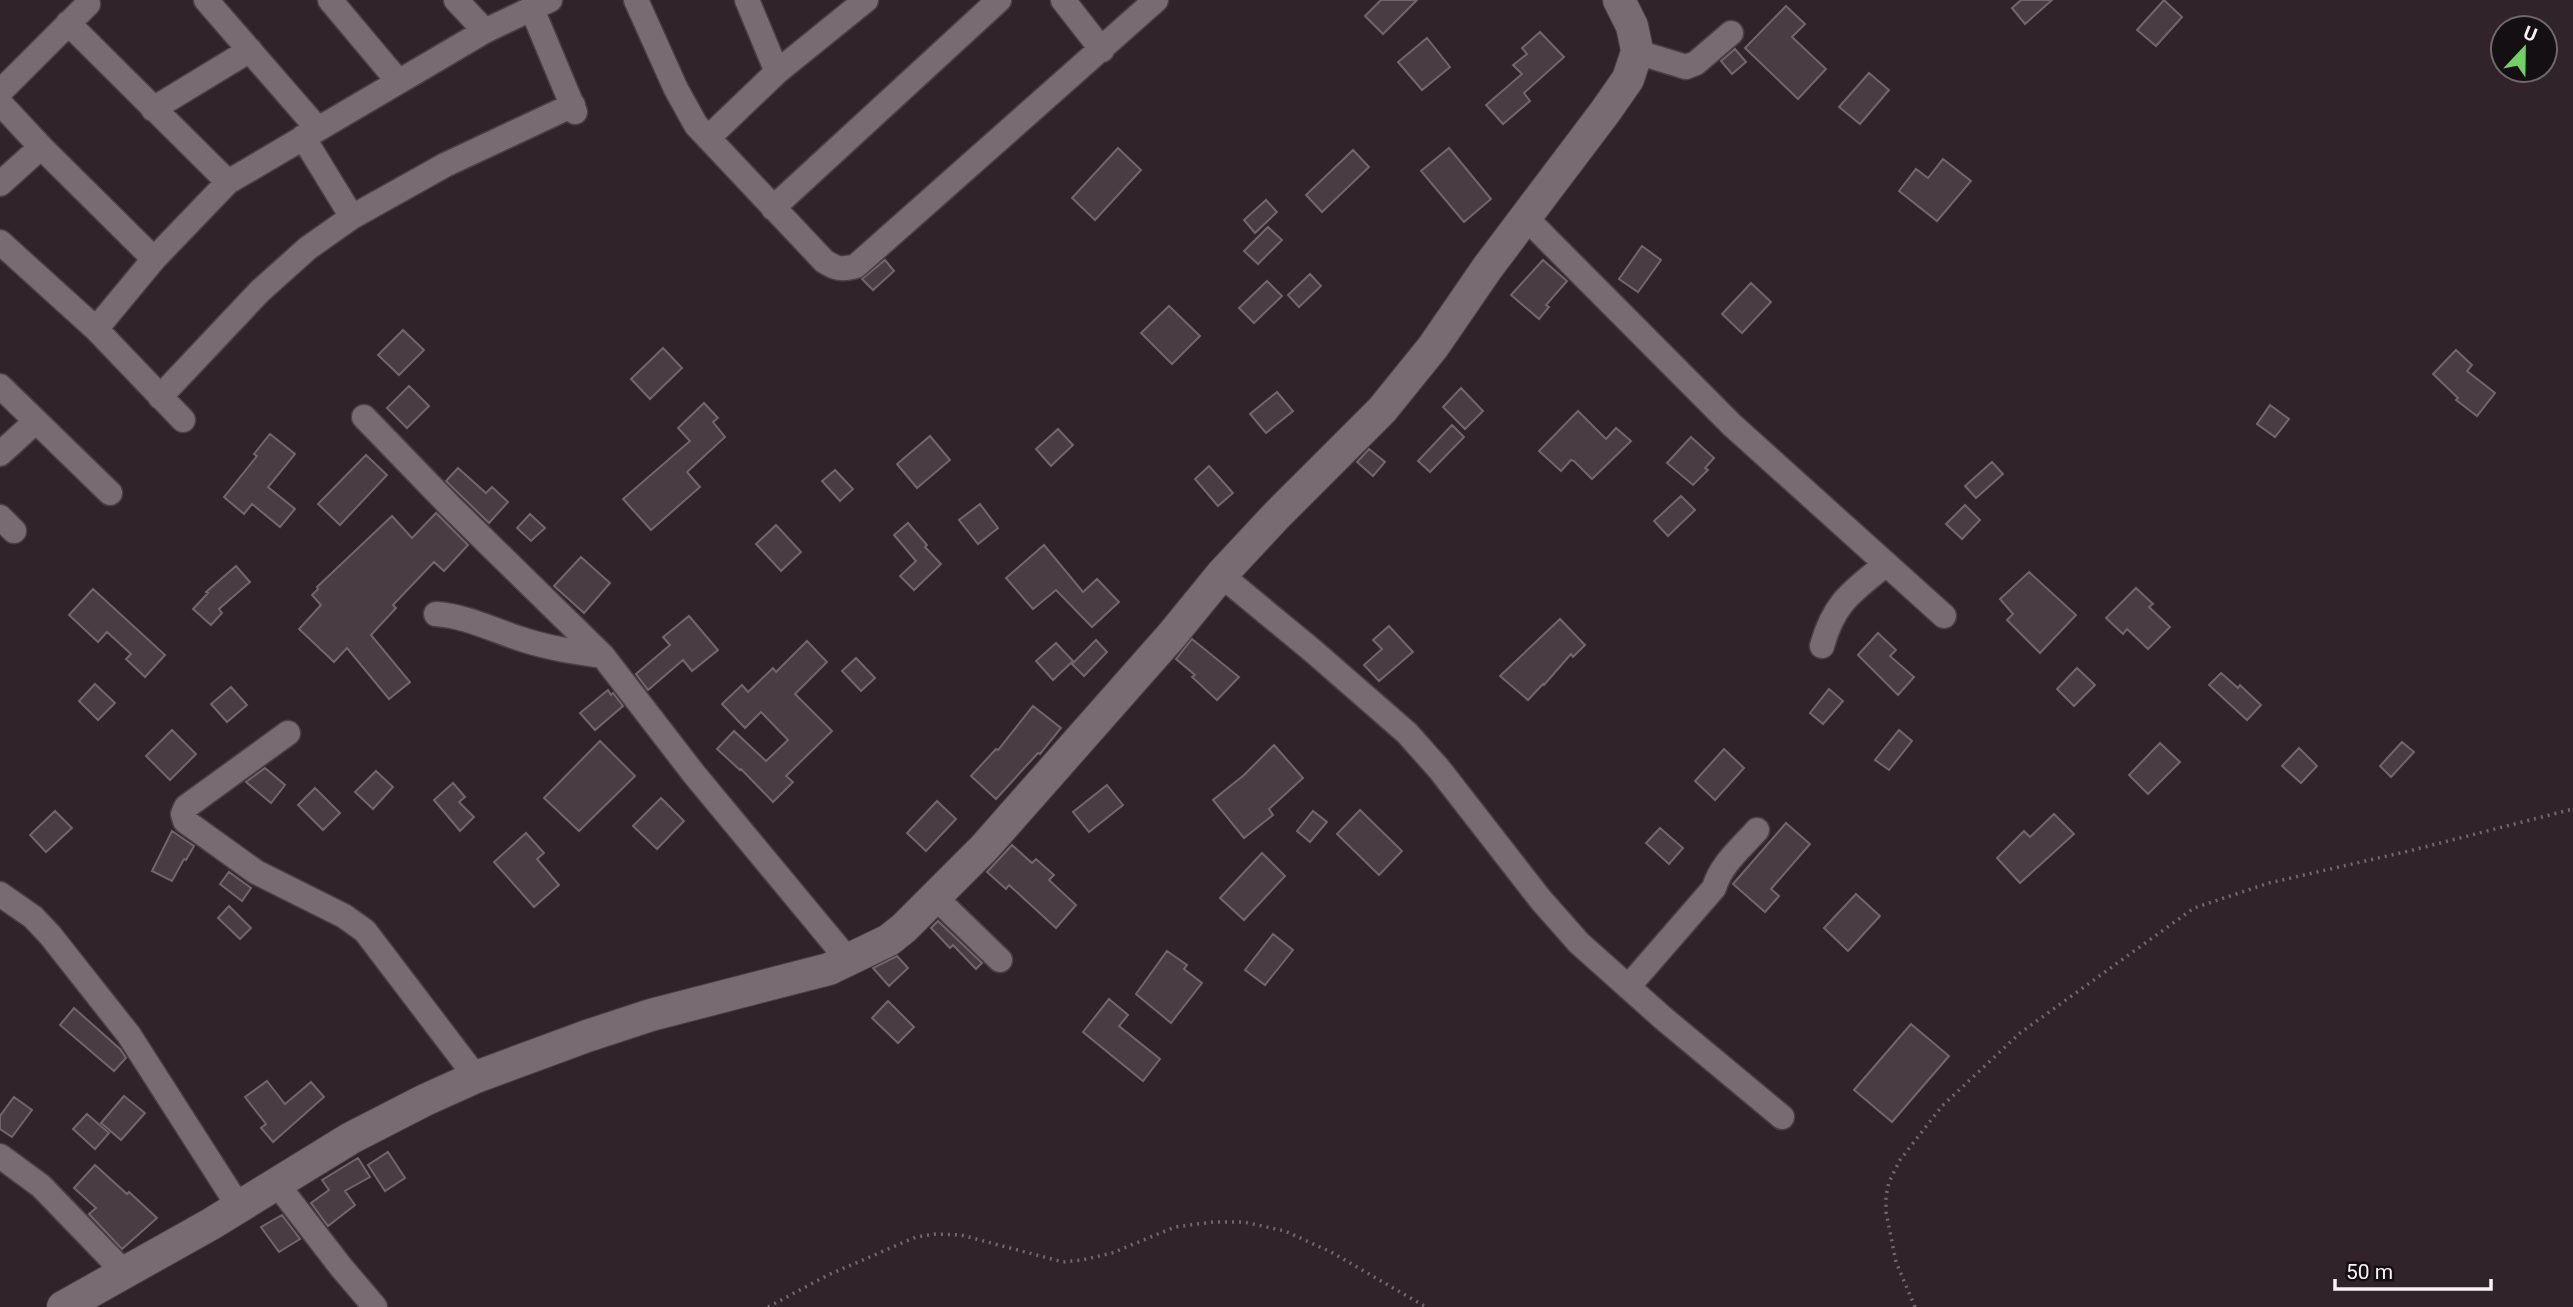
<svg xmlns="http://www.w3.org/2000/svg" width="2573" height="1307" font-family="Roboto,sans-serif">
<rect width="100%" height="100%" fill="#30242a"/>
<path fill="#493c43" stroke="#73656c" stroke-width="2" d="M1381,0h36l-34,34 -18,-18z
M2021,0h31l-27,24 -13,-16z
M2164,0l18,17 -26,29 -19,-16z
M1786,6l19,18 -13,13 34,32 -28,30 -53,-51z
M1540,32l24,25 -40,36 6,8 -27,23 -17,-19 36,-31 -9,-9 14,-11 -5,-6z
M1427,38l23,29 -28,23 -24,-28z
M1735,49l11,13 -14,12 -11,-13z
M1869,73l20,17 -29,34 -21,-17z
M1118,148l23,22 -46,50 -23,-22z
M1449,148l42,51 -27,23 -43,-51z
M1353,150l16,17 -47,45 -16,-17z
M1943,159l28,22 -34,40 -38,-30 17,-22 12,9z
M1266,200l11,12 -22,21 -11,-13z
M1268,227l14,13 -24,24 -14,-13z
M1642,246l19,14 -23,32 -19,-13z
M885,260l9,11 -21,19 -11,-11z
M1543,260l24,21 -21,24 3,2 -10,12 -28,-24z
M1310,274l11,12 -22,21 -11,-12z
M1267,281l15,15 -28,27 -15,-15z
M1751,283l20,19 -29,31 -20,-19z
M1169,306l31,30 -28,28 -31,-31z
M403,330l21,20 -25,25 -21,-20z
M663,348l19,20 -32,31 -19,-20z
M2456,350l16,15 -5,6 28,22 -18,23 -21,-16 2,-2 -25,-24z
M409,386l20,20 -22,22 -20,-20z
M1461,388l22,23 -18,18 -22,-22z
M1277,392l16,19 -27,22 -16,-19z
M704,403l14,15 -5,4 12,15 -38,35 13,15 -49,43 -28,-31 67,-58 -12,-13z
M2270,405l19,14 -14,18 -18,-13z
M1578,411l28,28 10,-11 15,13 -39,38 -18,-18 -3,-1 -10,11 -22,-20z
M1452,425l12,12 -34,35 -12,-11z
M1058,429l15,16 -22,21 -15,-17z
M270,434l25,20 -27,33 27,22 -15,18 -28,-23 -8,10 -20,-17 33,-41 -3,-2z
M930,436l20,24 -33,28 -20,-24z
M1691,437l23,21 -9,10 3,2 -15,15 -26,-22z
M1369,449l16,13 -12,14 -16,-14z
M366,455l21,20 -47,50 -22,-21z
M1992,462l11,12 -27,24 -11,-12z
M1209,466l24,27 -15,13 -23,-27z
M458,468l28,25 6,-6 16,15 -19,21 -43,-42z
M835,470l18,19 -13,12 -18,-20z
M1681,496l14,14 -27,26 -14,-15z
M980,504l18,24 -20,16 -19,-24z
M1965,505l15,15 -18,19 -16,-15z
M436,513l32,32 -24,26 -10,-9 -41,43 3,3 -25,27 39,47 -21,17 -42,-51 -13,14 -35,-33 22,-24 -9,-10 6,-6 -1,-2 75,-71 20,22z
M530,514l15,14 -14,13 -14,-13z
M908,523l19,22 -2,2 16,17 -27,26 -14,-14 16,-15 -22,-26z
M776,525l25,27 -20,19 -25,-27z
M1044,545l39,47 14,-13 22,23 -27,25 -36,-37 -23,19 -27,-31z
M581,557l29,26 -26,30 -30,-27z
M236,566l14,16 -31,27 3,4 -11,12 -18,-16 15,-16 -2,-1z
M2029,572l47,43 -36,38 -33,-33 6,-6 -13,-15z
M2136,588l17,16 -4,3 21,20 -22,22 -21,-20 -4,5 -17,-16z
M93,589l72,66 -20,22 -19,-18 5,-5 -24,-22 -9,10 -29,-27z
M689,616l29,34 -26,21 -9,-11 -35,30 -12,-16 34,-29 -7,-8z
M1560,619l25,26 -12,12 -2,-3 -27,31 -1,-1 -15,16 -28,-24z
M1389,626l24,26 -34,29 -15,-16 18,-16 -9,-9z
M1878,633l18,17 -6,6 24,21 -16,18 -40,-40z
M1192,639l47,38 -22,23 -25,-23 3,-2 -19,-16z
M1096,640l11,12 -23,24 -12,-12z
M807,641l20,21 -32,32 37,37 -46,45 7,6 -20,20 -32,-33 -1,1 -23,-21 17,-18 32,30 22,-21 -27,-28 -16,16 -23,-24 20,-19 6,7 25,-24 3,4z
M1056,643l17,18 -20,19 -17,-19z
M856,658l19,20 -14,13 -19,-20z
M2077,668l18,17 -21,21 -17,-17z
M2221,673l17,15 2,-3 21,20 -14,15 -38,-35z
M95,684l20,19 -17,17 -19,-19z
M231,687l16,18 -20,17 -16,-18z
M1829,689l14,12 -20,23 -13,-11z
M608,690l3,5 2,-2 10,13 -28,24 -15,-17z
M1033,706l28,22 -21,26 -2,-1 -42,46 -25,-23 25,-27 2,1z
M172,730l24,24 -26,26 -24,-24z
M1899,730l13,11 -23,29 -14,-10z
M600,741l35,35 -56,55 -35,-33z
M2402,742l12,10 -23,25 -11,-11z
M2160,743l20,19 -32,32 -19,-19z
M1274,745l29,33 -34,31 4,6 -29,23 -31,-38 31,-25z
M2299,748l18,18 -16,17 -19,-17z
M1724,749l20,19 -29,32 -20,-19z
M265,768l20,17 -14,18 -25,-21z
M376,771l17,16 -20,22 -18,-17z
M453,783l12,14 -6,5 15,15 -14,14 -26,-31z
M1107,785l16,20 -34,27 -16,-20z
M315,788l25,25 -17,17 -25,-25z
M661,798l23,23 -27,28 -24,-23z
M937,801l19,18 -30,32 -19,-18z
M1360,810l42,41 -23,24 -42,-41z
M55,811l17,17 -26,24 -16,-17z
M1313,811l14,11 -17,20 -13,-11z
M2054,814l20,20 -54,49 -23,-25 27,-27 6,6z
M1786,823l24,21 -39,45 8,7 -14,16 -32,-28z
M1660,828l23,20 -14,16 -23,-21z
M172,831l22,15 -8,14 -2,-1 -12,22 -20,-10z
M526,833l18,20 -7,6 22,26 -25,22 -40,-45z
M1012,845l20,18 4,-4 18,16 -5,5 27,25 -20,23 -47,-43 -3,4 -19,-17z
M1262,853l23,23 -41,44 -24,-22z
M229,872l22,16 -9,13 -22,-17z
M1856,894l24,22 -32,35 -24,-23z
M229,906l22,22 -11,11 -22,-21z
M938,921l44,42 -6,6 -23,-24 -3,3 -19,-20z
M1273,934l20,16 -28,35 -20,-15z
M1167,951l20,14 -3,4 18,14 -31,40 -35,-29z
M897,956l11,12 -19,18 -16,-18z
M1109,999l19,16 -9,11 41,33 -17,22 -60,-49z
M888,1001l26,26 -16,16 -26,-25z
M74,1008l46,41 6,9 -12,13 -54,-46z
M1911,1024l38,32 -57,66 -38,-32z
M267,1081l18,23 26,-22 13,15 -51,45 -12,-14 5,-4 -21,-27z
M124,1096l21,17 -24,27 -20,-17z
M14,1097l18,13 -20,27 -12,-8v-13z
M87,1114l22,19 -14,16 -22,-20z
M388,1152l17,26 -20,13 -17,-26z
M358,1158l12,19 -25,14 10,14 -27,21 -17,-23 18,-13 -7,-10z
M95,1165l32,29 2,-2 28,26 -35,31 -33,-35 7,-6 -22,-20z
M282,1215l18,24 -21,13 -18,-25z"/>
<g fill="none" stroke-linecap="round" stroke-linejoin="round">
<g stroke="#4a3f44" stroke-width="27">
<path id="minor" d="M206,0l112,129
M330,0l68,81
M456,0l29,31
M636,0l40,89 20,36 128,136c12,8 18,9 32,5l300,-266
M747,0l30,72
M1063,0l39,50
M532,9l43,103
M68,23l160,159
M1637,52l49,15 10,-4 35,-30
M0,92l88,-88
M0,103l41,44 113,112
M153,109l97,-59
M303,137l49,80
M708,138l69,-66 89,-72
M0,184l41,-37
M773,208l226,-208
M1525,217l207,208 212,191
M0,242l96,87 87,91
M96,329l58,-70 74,-77 257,-151 65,-31
M0,386l110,107
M160,397l100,-106 48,-43 44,-31 93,-52 128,-60
M364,417l87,90 152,149 91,118 155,187
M0,454l35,-32
M0,517l14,14
M1221,575l92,76 94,82 32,36 102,131 38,43 84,75 119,99
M436,614c30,2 57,16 85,25 27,9 54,13 82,17
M1822,646c12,-44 31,-55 64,-82
M288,733l-102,74 -3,7 2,7 71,51 88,44 21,15 111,146
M0,894l33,23 17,18 79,100 110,172
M936,898l64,62
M1628,987l86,-99c7,-24 27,-40 43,-58
M0,1156l41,30 85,88
M277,1184l64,83 34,40"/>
</g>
<g stroke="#4a3f44" stroke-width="34">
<path id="tertiary" d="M63,1307l148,-83 140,-86 74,-38 51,-23 111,-41 64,-21 178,-46 60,-29 15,-12 80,-80 188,-213 49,-60 55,-59 106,-106 51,-63 55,-80 117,-155 23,-33 9,-27 -1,-7 -4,-19 -13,-26"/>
</g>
<path stroke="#72686d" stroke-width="3.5" stroke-dasharray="2 5" stroke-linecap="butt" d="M768,1307l60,-32 88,-38 20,-3 25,1 102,27 19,-2 30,-7 63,-26 38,-5h31l41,9 46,21 95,55
M1915,1307l-19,-45 -10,-50v-16l3,-14 11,-22 42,-54 78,-73 174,-125 75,-25 140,-32 164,-42"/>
<use href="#minor" stroke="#796b72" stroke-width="24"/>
<use href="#tertiary" stroke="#796b72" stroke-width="32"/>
</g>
<g transform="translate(2524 49) rotate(22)"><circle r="33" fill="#140f12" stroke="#70696c" stroke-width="2"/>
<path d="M0-5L12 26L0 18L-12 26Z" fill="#70d35f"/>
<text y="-10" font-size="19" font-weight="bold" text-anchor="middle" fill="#f9f1f4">U</text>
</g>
<path d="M2335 1279v10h156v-10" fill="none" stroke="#f9f1f4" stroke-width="3.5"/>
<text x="2346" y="1279" font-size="21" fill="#f9f1f4" stroke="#140f12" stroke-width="5" paint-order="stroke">50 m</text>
</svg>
